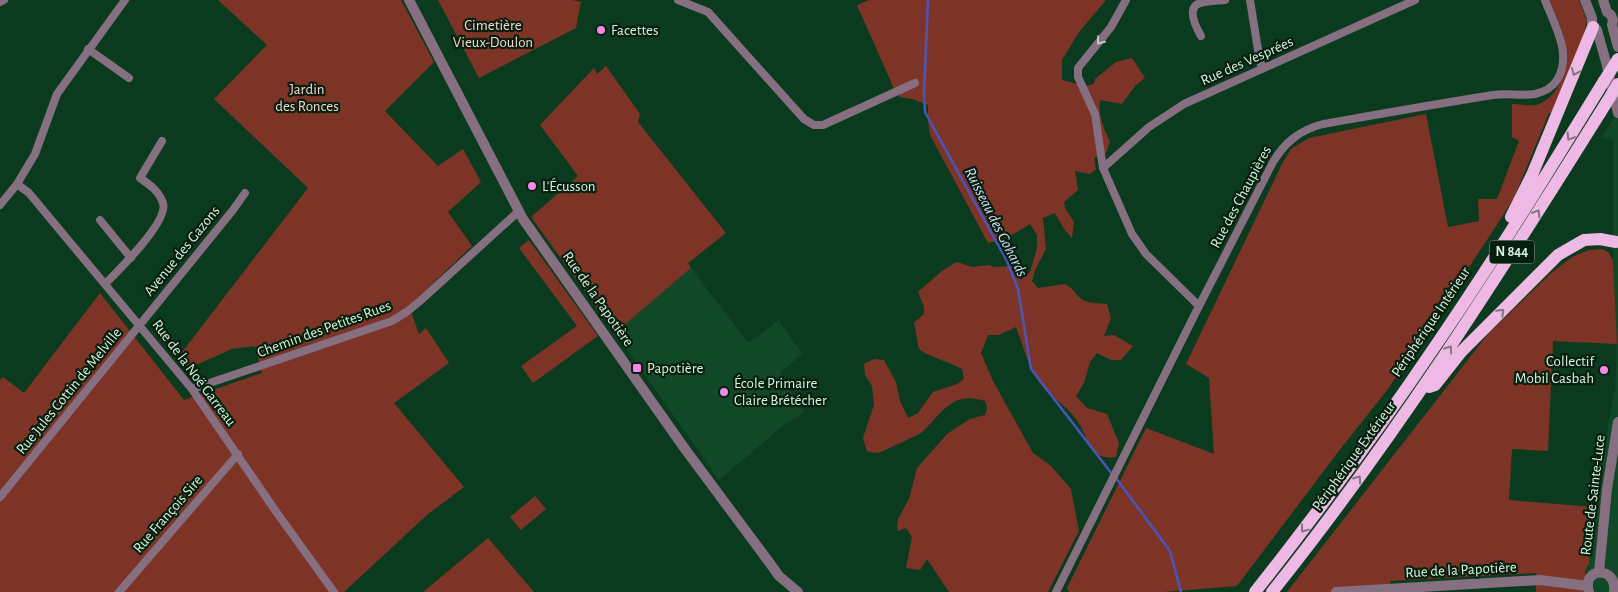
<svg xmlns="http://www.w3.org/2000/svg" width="1618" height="592" font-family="'Alegreya Sans',sans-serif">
<rect width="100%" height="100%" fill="#0b3b1e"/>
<path fill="#114827" d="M1618,112v480h-32l-1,-22 4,-6 4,-57 22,-118 2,-35 -4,-93v-121l-12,-2z
M691,268l57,75 31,-23 23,34 -22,19 24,39 -25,17 -60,51 -104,-147z"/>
<path fill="#7d3426" d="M218,0h183l33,62 -49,49 53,55 25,-17 18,33 -33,30 24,34 -63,60 10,28 7,-6 23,35 -55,40 70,84 -36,27 -84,78h-344v-212l3,-3 21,16 76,-100 84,107 78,-27 -7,-27 -23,3 -43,19 -10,-12 129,-168 -94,-89 53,-54z
M438,0h134l9,2 -5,26 -97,50z
M869,0h237l-27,32 -17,28v20l23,6 9,-2 1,-5 21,-17 16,-4 13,20 -10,8 -13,18 -22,-4c-2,15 4,28 10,42l-4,11 -12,5 2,11 -6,5 -15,-3 3,19 -14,12 1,6 9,14 -2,16 -8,-9 -9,-16 -12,5 3,31 -10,19 -4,13 6,7 27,-4c9,5 8,7 14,13 7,7 19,6 28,7l4,14 -7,18 10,-1 19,11 -12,14h-10l-14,-7 -7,9 -6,21 -8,13 11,12 20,6 12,29 -3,14c-7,1 -13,1 -19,-3 -10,-7 -11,-19 -17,-29 -12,-21 -35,-30 -46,-51 -8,-15 -12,-32 -18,-47l-17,8h-11l-7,18 12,28 40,72 18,13 20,23 8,42 -31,61h-99l-22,-33 -7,11 -14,-2 6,-31 -6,-9 -9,3 1,-12 11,-20 8,-31 30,-34 23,-15 15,-4 2,-7 -2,-7c-34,-11 -43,13 -64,32 -4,2 -39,19 -43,20 -3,0 -8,-1 -11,-2l-4,-13 11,-33 -2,-19 -7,-11 -1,-11 10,-5 10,1 12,22 4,19 8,17 10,-5 15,-21 24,-8 7,-5 -2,-10c-14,-8 -29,-10 -43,-20l-5,-26 10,-9v-7l-6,-15 25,-22 14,-8 15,5 17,-2 5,2 20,-1 7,14 9,-8 7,-24v-13l-7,-11 -25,15 -17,4 -58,-108 -2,-14v-16l-16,-6 -12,-2 -5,-6 -38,-86z
M1549,0h30l8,21 -6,25 -28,67h-4l-35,85 -29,45 -97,146 -50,63 -101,134 -74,6h-94l-2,-4 79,-160 68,26 -5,-76 -23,-14 96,-200 9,-15 18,-11 117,-24 22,113 31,-6 -1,-22h19l22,-58 -7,-4v-33c8,0 20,3 27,0 22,-9 30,-39 26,-60 -2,-15 -10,-30 -16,-44z
M606,66l34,48 -2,8 88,111 -38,30 3,5 -76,65 -84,-116 47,-41 -38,-51 54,-57 3,6z
M529,240l69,96 -65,47 -12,-17 56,-40 -58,-78z
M1603,249l6,4 4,8 4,83 -64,-3 -5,110 -36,-2 -3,51 84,7 -4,57 -4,6 1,22h-50v-19l-146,8 1,11h-104l201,-258 62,-60 22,-17 17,-7z
M535,496l11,13 -25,21 -11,-13z
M488,538l46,54h-111z"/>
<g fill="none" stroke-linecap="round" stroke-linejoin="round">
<path stroke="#4656bd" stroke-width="2.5" d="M928,0l-4,94 1,18 82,149 11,28 13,80 81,105
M1116,478l54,73 11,41"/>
<path stroke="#876f82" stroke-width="8" d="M678,0l30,12 96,107 10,6h9l92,-42
M1126,0l-15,27 -33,41v9l17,37 8,54 29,66 14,20 53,52
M1250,0l9,56 3,13
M0,2l4,-2
M1201,36c-4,-7 -13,-24 -5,-31 6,-4 21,-4 29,-5
M88,49l41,29
M1103,168l46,-41 35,-23 231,-104
M17,184l12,9 163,196 85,124 57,79
M0,205l17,-21 18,-30 22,-60 68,-94
M100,220l31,38
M105,284c13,-13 64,-63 58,-81 -4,-12 -13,-18 -23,-25l22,-37
M192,389l200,-68 16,-10 12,-10 99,-90
M0,497l233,-287 12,-17
M119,592l119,-138
M1056,592l143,-286 74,-144c12,-20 27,-32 50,-38 57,-10 113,-20 170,-29 14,-2 28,1 42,-1 9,-2 17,-6 22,-14 16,-25 -3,-56 -12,-80"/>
<path stroke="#876f82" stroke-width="10" d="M409,0l114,219 162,230 84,113 10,14 19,16
M1585,0l7,18v6l5,6 9,32 12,51
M1603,0l4,12 4,3 2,5 -1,5 6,22
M1599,572l8,-83 11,-67
M1336,592l204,-12 48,6
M1589,592c-8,-26 29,-26 25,0"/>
<path stroke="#eeb9e4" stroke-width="12" d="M1511,217l21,-42 61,-148
M1429,387l6,-2 26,-33 97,-97 26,-15 16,-1 16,3
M1255,592c64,-81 125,-164 183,-250 58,-85 112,-173 166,-261
M1272,592c121,-151 225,-314 328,-479"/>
<path stroke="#eeb9e4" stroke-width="12" d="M1604,81l14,-22
M1600,113l18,-29"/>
</g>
<defs><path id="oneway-chevron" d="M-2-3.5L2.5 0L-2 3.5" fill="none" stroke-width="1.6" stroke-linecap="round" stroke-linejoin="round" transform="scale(1.25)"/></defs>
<use stroke="#beccc2" href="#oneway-chevron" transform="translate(1100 41) rotate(129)"/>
<g stroke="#867484">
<use href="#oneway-chevron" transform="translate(1575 72) rotate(112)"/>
<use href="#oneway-chevron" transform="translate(1570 137) rotate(122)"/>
<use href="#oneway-chevron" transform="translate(1537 213) rotate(-58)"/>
<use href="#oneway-chevron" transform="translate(1501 312) rotate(-46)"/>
<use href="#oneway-chevron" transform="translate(1449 349) rotate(-56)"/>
<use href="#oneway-chevron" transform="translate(1358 479) rotate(-54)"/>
<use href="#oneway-chevron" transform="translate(1304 529) rotate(127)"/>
</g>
<g fill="#f987e9" stroke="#061f0e" stroke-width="2">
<circle cx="601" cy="30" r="5"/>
<circle cx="532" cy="186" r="5"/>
<rect x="632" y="363" width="10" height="10" rx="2.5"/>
<circle cx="1604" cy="370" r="5"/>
<circle cx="724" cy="392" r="5"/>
</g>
<g text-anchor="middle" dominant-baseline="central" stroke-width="4.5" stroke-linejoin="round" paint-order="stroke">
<rect fill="#061f0e" stroke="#97b49f" stroke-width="1" x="1489.5" y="240.5" width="45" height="23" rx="4"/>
<g font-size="14" font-weight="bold" fill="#d5f4dd">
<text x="1512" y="252">N 844</text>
</g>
<g font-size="15" fill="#f6d5cd" stroke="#061f0e">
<text x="493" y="25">Cimetière<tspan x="493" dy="17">Vieux-Doulon</tspan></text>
<text x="307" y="89">Jardin<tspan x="307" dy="17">des Ronces</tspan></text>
</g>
<g font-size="15" fill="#d5f4dd" stroke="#061f0e" text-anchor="start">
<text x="611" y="30">Facettes</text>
<text x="542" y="186">L'Écusson</text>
<text x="1594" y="361" text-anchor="end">Collectif<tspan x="1594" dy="17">Mobil Casbah</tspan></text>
<text x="647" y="368">Papotière</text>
<text x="734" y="383">École Primaire<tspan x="734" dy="17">Claire Brétécher</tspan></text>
</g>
<g font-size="15" fill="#d5f4dd" stroke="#061f0e">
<text transform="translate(1247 61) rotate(-24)">Rue des Vesprées</text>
<text transform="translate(1241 197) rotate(-62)">Rue des Chaupières</text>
<text transform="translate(182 251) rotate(-51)">Avenue des Gazons</text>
<text transform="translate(598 299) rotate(55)">Rue de la Papotière</text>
<text transform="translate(1431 322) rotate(-56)">Périphérique Intérieur</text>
<text transform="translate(324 329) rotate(-20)">Chemin des Petites Rues</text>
<text transform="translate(194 373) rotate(53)">Rue de la Noë Garreau</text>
<text transform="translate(69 391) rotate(-51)">Rue Jules Cottin de Melville</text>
<text transform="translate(1354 456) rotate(-54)">Périphérique Extérieur</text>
<text transform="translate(1593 495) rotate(-83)">Route de Sainte-Luce</text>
<text transform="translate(168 514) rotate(-49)">Rue François Sire</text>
<text transform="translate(1461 570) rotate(-3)">Rue de la Papotière</text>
</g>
<g font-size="16" font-style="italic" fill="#d7dffa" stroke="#061f0e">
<text transform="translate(996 222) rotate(63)">Ruisseau des Gohards</text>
</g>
</g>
</svg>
